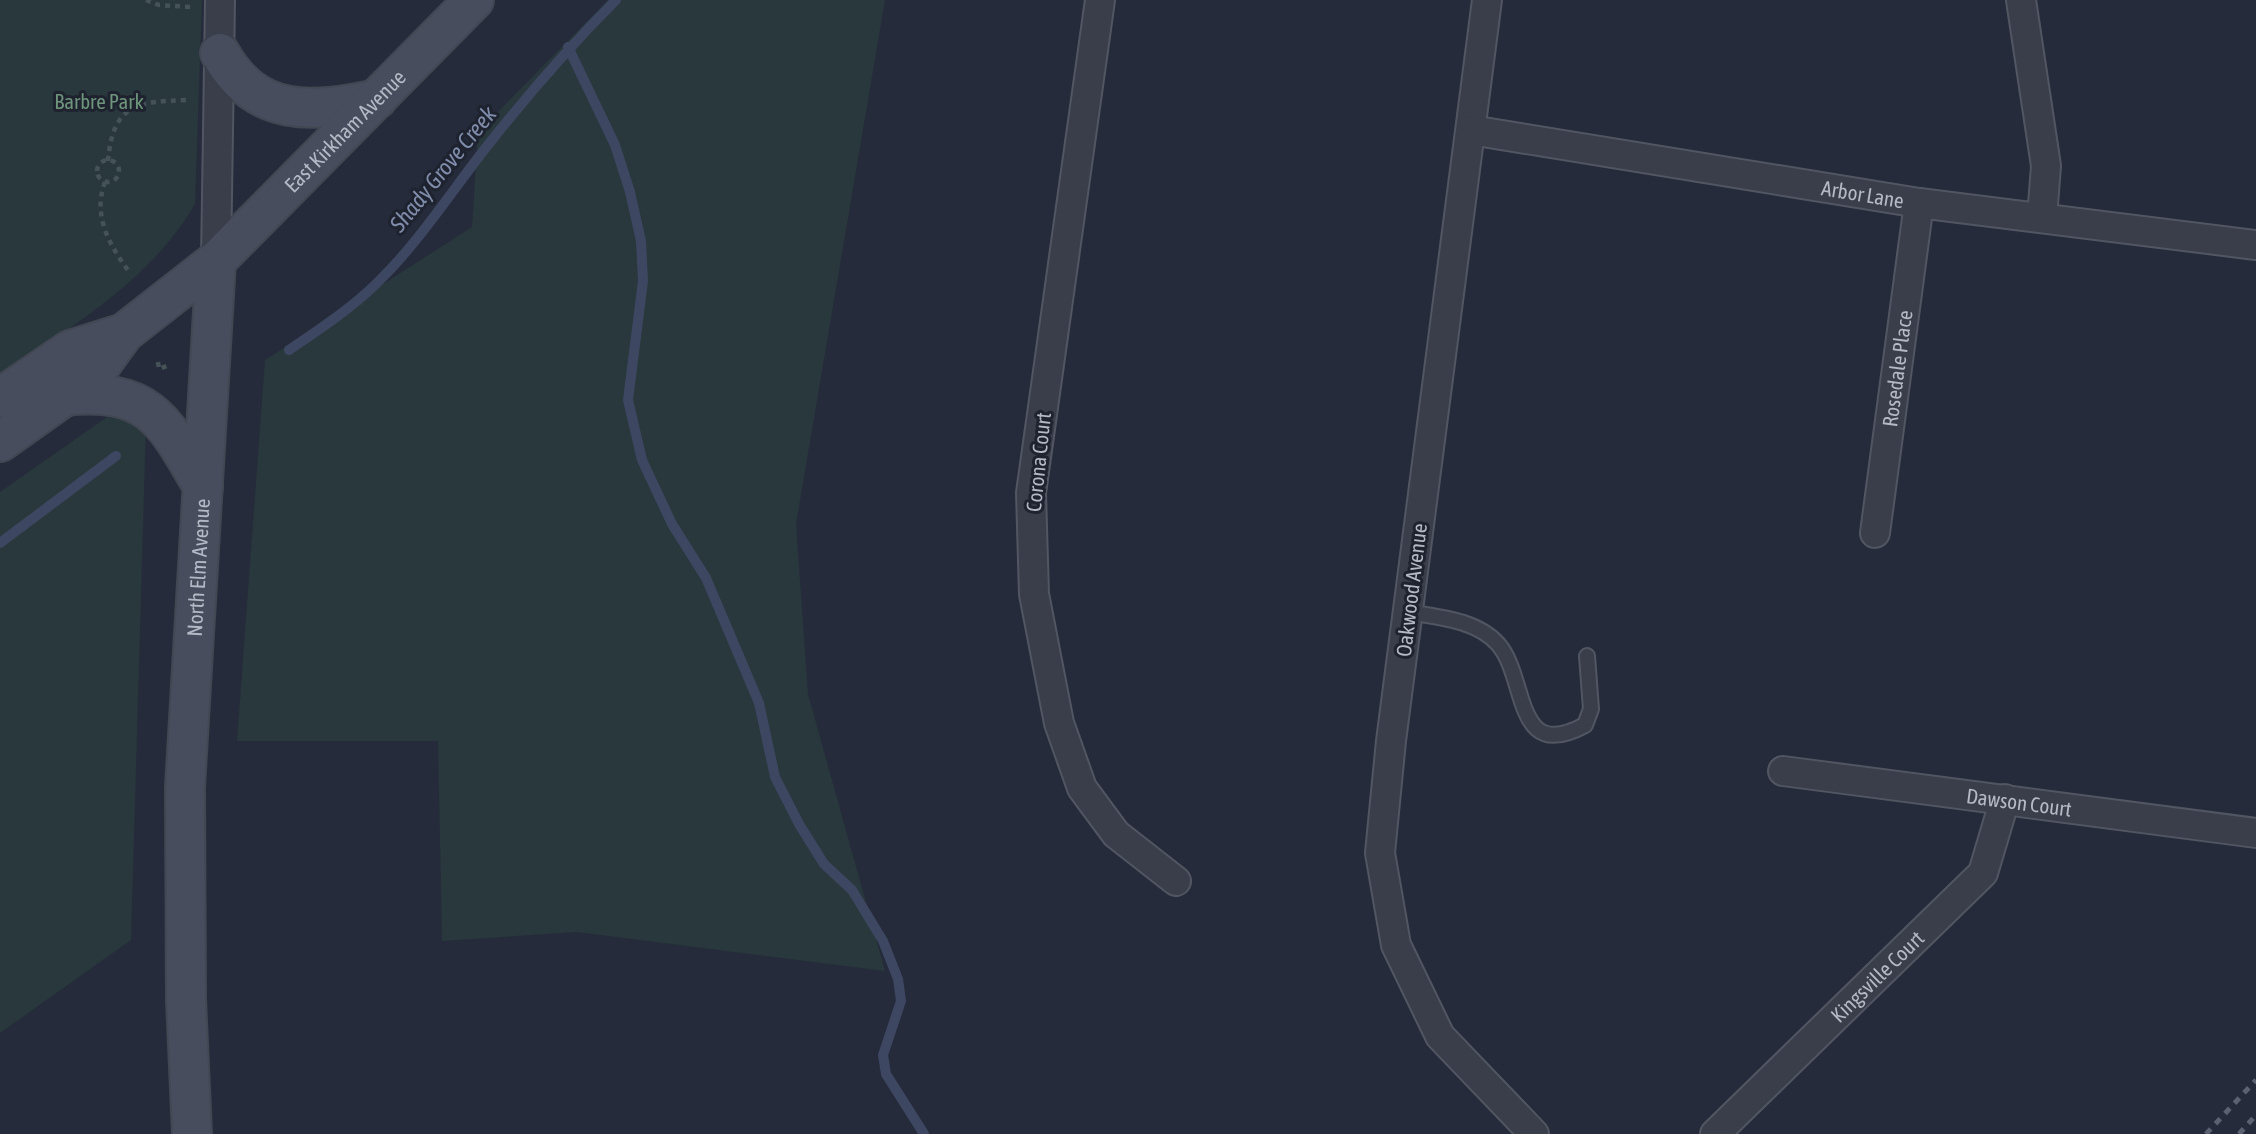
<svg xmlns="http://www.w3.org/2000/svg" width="2256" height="1134" font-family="'Asap Condensed',sans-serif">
<rect width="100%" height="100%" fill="#252b3a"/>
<path fill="#28383c" d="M0,0h202l-7,204c-45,77 -123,122 -195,172z
M608,0h277l-89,524 12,170 77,277 -308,-39 -135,9 -4,-200h-201l28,-381 207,-133 6,-95z
M147,389l-16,551 -131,93v-541z"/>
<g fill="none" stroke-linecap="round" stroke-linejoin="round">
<path stroke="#3d4761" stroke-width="10" d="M568,47l47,98 15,47 11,49 2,40 -15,119 14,60 30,64 34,54 53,125 16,74 24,47 25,40 28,26 31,51 15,38 3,22 -18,54 3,19 38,60
M289,350c31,-21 63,-42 89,-68 43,-42 76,-95 114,-142 39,-49 80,-96 124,-140
M0,543l116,-87"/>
<g stroke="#515662" stroke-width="18">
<path id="lane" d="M1408,612c30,5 69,8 90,32 30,34 15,120 87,81l6,-16 -4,-53"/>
</g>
<g stroke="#515662" stroke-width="32">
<g id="street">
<path d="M1100,0l-69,493 3,101 25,129 23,65 34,46 60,47"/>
<path d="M1487,0l-96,741 -11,112 16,92 44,91 94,98"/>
<path d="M2021,0l25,166 -4,51"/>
<path id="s1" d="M1471,130l448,73 337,42"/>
<path d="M216,261l4,-261"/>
<path id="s2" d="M1875,533l44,-330"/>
<path id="s3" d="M1783,771l473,62"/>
<path id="s4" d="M1715,1134l268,-261 22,-74"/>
</g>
</g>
<g stroke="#424753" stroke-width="42">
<g id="secondary">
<path d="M220,53c36,65 92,60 157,46"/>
<path d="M64,396c85,-9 100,23 139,91"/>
<path d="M0,398l70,-48 54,-17"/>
<path id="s5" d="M0,442l93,-66 31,-43 92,-72 258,-261"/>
<path id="s6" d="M192,1134l-6,-135 -1,-212 31,-526"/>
</g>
</g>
<path stroke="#455358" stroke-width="4.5" stroke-dasharray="5 5" stroke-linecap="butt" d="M146,0l13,5 31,2
M97 171a11 11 0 1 1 22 0a11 11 0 1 1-22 0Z
M108,161c5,-57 28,-59 79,-61
M105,182c-13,34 5,64 25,91
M158,362l1,7 10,-4"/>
<use href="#lane" stroke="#393e4a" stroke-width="14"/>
<use href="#street" stroke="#393e4a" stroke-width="28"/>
<use href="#secondary" stroke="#474d5d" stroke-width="38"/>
<path stroke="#5b6171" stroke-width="5" stroke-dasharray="7 7" stroke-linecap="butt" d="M2206,1134l50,-54
M2239,1134l17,-19"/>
</g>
<g text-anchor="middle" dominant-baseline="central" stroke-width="6" stroke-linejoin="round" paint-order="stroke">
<g font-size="21" fill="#6e947c" stroke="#1e232f">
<text x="99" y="101">Barbre Park</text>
</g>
<g font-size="21" fill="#b5b9c6" stroke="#1e232f">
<text stroke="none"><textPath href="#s5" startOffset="467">East Kirkham Avenue</textPath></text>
<text stroke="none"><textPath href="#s1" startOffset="397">Arbor Lane</textPath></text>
<text stroke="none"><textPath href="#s2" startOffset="166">Rosedale Place</textPath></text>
<text transform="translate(1038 462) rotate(-84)">Corona Court</text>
<text stroke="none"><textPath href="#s6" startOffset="567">North Elm Avenue</textPath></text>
<text transform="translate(1411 590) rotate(-83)">Oakwood Avenue</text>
<text stroke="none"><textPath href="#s3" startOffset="238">Dawson Court</textPath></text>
<text stroke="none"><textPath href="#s4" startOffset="226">Kingsville Court</textPath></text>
</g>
<g font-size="23" font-style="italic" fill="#7f8caa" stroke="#1e232f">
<text transform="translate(443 169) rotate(-51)">Shady Grove Creek</text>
</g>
</g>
</svg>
